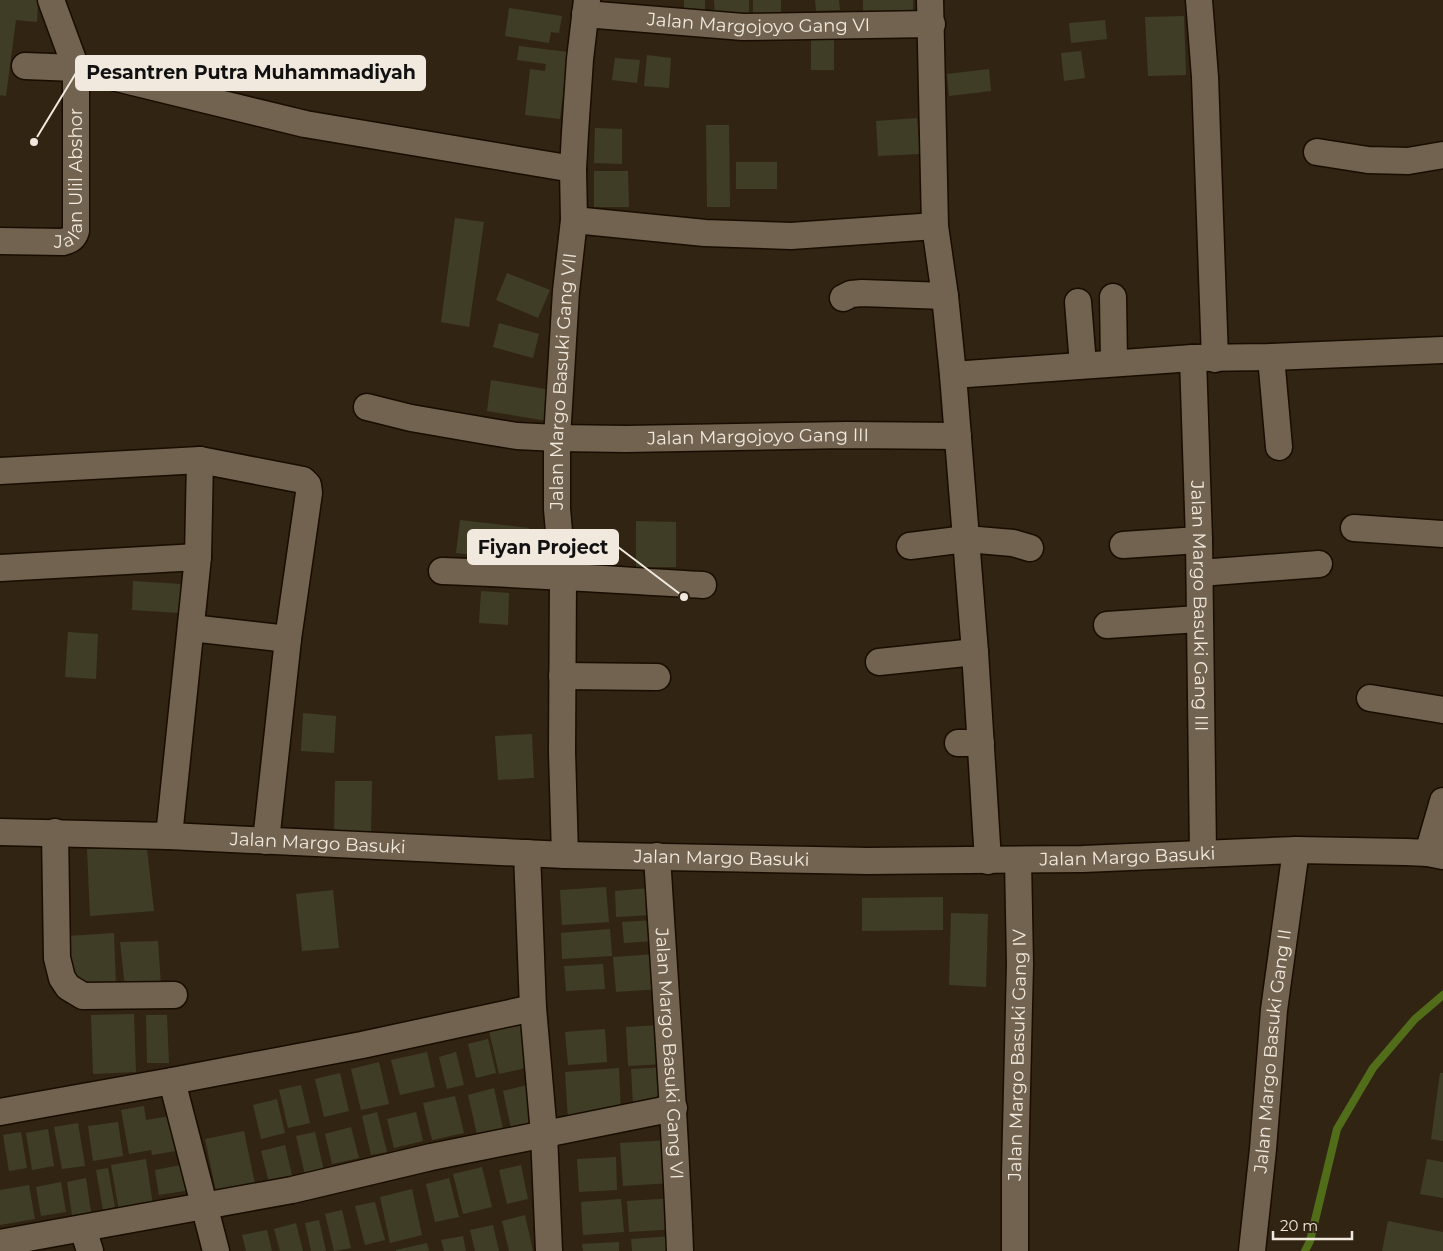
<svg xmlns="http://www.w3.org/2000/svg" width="1443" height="1251" font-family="Montserrat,sans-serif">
<rect width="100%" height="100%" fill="#312413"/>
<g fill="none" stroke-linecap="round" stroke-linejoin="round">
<path stroke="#516d19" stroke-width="8" d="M1305,1251l5,-10 27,-112 36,-61 42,-49 28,-24"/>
</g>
<path fill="#403d27" d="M0,0h38l-1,22 -21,-2 -10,76 -6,-1z
M684,0h21v19h-21z
M714,0h35v18l-34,1z
M753,0h28v15l-28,-1z
M815,0h24l1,10 -24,1z
M863,0h50v19h-50z
M509,8l53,8 -3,17 -8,-1 -2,11 -44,-7z
M1184,16l2,59 -38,1 -3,-59z
M1105,20l2,19 -36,4 -2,-20z
M811,33l23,1v36h-23z
M519,46l49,6 -8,67 -35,-4 5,-46 15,2 1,-7 -29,-4z
M1081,51l4,27 -21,3 -3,-28z
M647,55l24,3 -2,30 -25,-2z
M615,58l25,2 -3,23 -25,-3z
M989,69l2,22 -42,5 -2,-22z
M917,118l3,36 -42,2 -2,-35z
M706,125h23l1,82h-23z
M595,128l27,1v35l-28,-1z
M736,162h41v27h-41z
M594,171h34l1,36h-35z
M455,218l29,4 -15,105 -28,-5z
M507,273l43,17 -12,28 -42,-18z
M499,323l40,11 -6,24 -40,-11z
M491,380l60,10 -4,31 -60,-10z
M460,520l69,8 -4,33 -69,-8z
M636,521l40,1v45h-40z
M133,581l48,3 -2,29 -47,-3z
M481,591l28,2 -1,32 -29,-2z
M68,632l30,2 -2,45 -31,-2z
M303,713l33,3 -2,37 -33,-2z
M532,734l2,44 -36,2 -3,-44z
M335,781h37l-1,55 -37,-1z
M87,849h60l7,62 -64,5z
M606,887l3,35 -47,3 -2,-35z
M649,888l2,27 -35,2 -1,-26z
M333,890l6,58 -37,3 -6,-57z
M943,897v33l-81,1v-33z
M951,913l37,1 -2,73 -37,-2z
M655,920l1,21 -32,2 -2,-21z
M610,929l2,27 -50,3 -1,-26z
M114,933l2,54 -45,-4 -3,-47z
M158,941l3,44 -36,2 -5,-45z
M657,954l2,35 -43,3 -3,-35z
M603,964l2,25 -39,2 -2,-25z
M134,1014l2,58 -43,2 -2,-59z
M146,1015h21l2,48h-22z
M521,1023l10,44 -32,7 -10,-43z
M661,1025l3,39 -36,2 -2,-39z
M605,1029l2,33 -39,3 -3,-33z
M488,1039l8,34 -20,5 -8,-34z
M427,1052l8,35 -35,8 -9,-35z
M456,1052l8,33 -17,4 -8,-32z
M379,1062l10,42 -28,6 -10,-41z
M666,1067l3,35 -36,2 -2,-35z
M619,1068l2,48 -53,4 -3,-48z
M340,1073l9,38 -25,6 -9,-38z
M1440,1073h3v68l-12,-2z
M301,1085l9,38 -22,5 -9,-38z
M527,1085l9,37 -25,6 -8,-37z
M494,1088l10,45 -26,6 -10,-44z
M455,1096l9,37 -32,7 -9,-37z
M277,1099l8,34 -24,6 -8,-34z
M144,1106l2,14 24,-4 6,35 -24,4 -1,-5 -22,4 -8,-44z
M377,1112l10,40 -16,3 -9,-39z
M416,1112l7,29 -29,7 -7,-29z
M118,1122l5,34 -30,5 -5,-35z
M78,1123l7,43 -23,3 -8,-42z
M351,1127l8,31 -27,6 -7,-30z
M48,1129l6,37 -22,4 -6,-37z
M244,1131l12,58 -39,7 -12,-57z
M21,1132l6,36 -18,3 -6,-36z
M315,1132l10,43 -19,4 -10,-43z
M670,1140l2,43 -49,3 -3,-43z
M285,1145l9,39 -23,6 -10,-39z
M616,1157l1,33 -38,2 -2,-33z
M146,1159l7,46 -34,6 -8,-46z
M1427,1159l16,3v36l-23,-4z
M186,1164l5,26 -32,5 -4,-25z
M521,1165l7,34 -21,5 -8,-34z
M482,1167l10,40 -29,7 -10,-40z
M108,1168l7,39 -12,3 -7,-40z
M86,1178l5,34 -19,3 -5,-33z
M449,1178l10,39 -24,5 -9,-38z
M61,1182l5,30 -25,4 -5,-29z
M29,1185l6,34 -35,6v-35z
M412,1189l10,46 -32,8 -10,-46z
M675,1198l2,31 -48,3 -2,-31z
M621,1199l3,33 -41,3 -2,-33z
M375,1202l10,38 -20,5 -10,-39z
M342,1210l9,38 -17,3 -9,-37z
M525,1215l8,36h-24l-7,-30z
M319,1220l7,31h-15l-6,-28z
M1388,1221l55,11v19h-61z
M296,1223l7,28h-23l-6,-22z
M493,1225l6,26h-24l-5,-21z
M267,1230l5,21h-26l-4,-16z
M463,1236l3,15h-22l-3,-11z
M674,1236l1,15h-43l-1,-12z
M619,1242v9h-36l-1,-7z
M427,1243l2,8h-33v-1z"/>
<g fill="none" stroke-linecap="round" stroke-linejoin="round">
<g stroke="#180d00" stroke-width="29">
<g id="minor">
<path d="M930,0l5,226 10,70 8,79"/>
<path d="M1199,0l6,77 10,282"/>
<path id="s1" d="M585,14l158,13 189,-3"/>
<path d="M25,66l51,2 229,56 268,45"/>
<path d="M1317,152l51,8 40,1 35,-6"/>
<path d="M574,220l131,13 86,3 144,-10"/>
<path id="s2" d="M0,241l63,1c7,-2 11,-4 13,-11v-163l-25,-68"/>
<path d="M1113,297l1,66"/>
<path d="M843,298l8,-4 11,-1 83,3"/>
<path d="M1078,302l5,63"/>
<path d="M1271,357l8,90"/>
<path id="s3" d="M1193,358l6,182 4,314"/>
<path id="s4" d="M367,407l44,11 81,14 25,4 40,2 69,1 221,-4 111,1"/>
<path d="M0,471l200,-11 103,20 5,5 1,8 -21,146 -22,202"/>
<path d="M1354,528l89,6"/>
<path d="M1123,545l76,-5"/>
<path d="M910,546l56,-7 47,4 17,5"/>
<path d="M0,568l198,-11"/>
<path d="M442,571c87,3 174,9 261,14"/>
<path d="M1200,573l119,-9"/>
<path d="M1107,625l92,-6"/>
<path d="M191,628l97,11"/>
<path d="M879,662l96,-10"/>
<path d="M562,676l95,1"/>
<path d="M1370,698l73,12"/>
<path d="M958,743h23"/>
<path id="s5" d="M0,832l169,4 396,19 303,6 215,-2 213,-9 110,2 22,1 15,3"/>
<path d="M55,832l2,126 5,20 6,9 15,9 91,-1"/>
<path d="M169,836l29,-279 2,-97"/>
<path d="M527,853l6,155 11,126 5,117"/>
<path d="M1428,853l15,-52"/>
<path id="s6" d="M565,855l-3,-103 1,-175 -6,-68v-71l9,-147 8,-71 -1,-51 2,-36 5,-74 7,-59"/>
<path id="s7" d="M657,856c8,132 18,263 23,395"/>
<path d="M988,861l-13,-209 -22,-277 240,-17 78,-1 172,-7"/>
<path d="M172,1081l44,170"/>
<path d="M0,1112l172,-31 190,-36 171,-37"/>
<path d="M83,1229l7,22"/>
<path d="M0,1243l292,-53 139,-33 243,-49"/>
<path id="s8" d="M1015,1251v-79l5,-208 -2,-104"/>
<path id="s9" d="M1252,1251l11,-102 11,-139 22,-160"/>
</g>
</g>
<use href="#minor" stroke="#71634f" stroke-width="26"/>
</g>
<g text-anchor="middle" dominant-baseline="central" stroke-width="4" stroke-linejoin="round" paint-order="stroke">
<g font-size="18" fill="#f1e9de" stroke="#312413">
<text stroke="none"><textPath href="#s1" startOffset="174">Jalan Margojoyo Gang VI</textPath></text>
<text stroke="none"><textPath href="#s2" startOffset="129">Jalan Ulil Abshor</textPath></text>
<text stroke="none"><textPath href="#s6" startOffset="474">Jalan Margo Basuki Gang VII</textPath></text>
<text stroke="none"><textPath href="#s4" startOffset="394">Jalan Margojoyo Gang III</textPath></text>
<text stroke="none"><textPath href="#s3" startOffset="248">Jalan Margo Basuki Gang III</textPath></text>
<text stroke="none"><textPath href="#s5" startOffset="318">Jalan Margo Basuki</textPath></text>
<text stroke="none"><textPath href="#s5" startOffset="1128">Jalan Margo Basuki</textPath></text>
<text stroke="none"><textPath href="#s5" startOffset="722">Jalan Margo Basuki</textPath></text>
<text stroke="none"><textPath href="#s9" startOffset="201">Jalan Margo Basuki Gang II</textPath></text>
<text stroke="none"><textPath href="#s7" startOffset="198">Jalan Margo Basuki Gang VI</textPath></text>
<text stroke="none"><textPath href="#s8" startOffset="196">Jalan Margo Basuki Gang IV</textPath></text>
</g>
</g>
<path fill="none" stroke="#f1e9de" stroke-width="2" d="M34 142L76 73M684 597L618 547"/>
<g fill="#f1e9de" stroke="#312413" stroke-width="2">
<circle cx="34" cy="142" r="5"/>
<circle cx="684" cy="597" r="5"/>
</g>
<g fill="#f1e9de" stroke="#f1e9de" stroke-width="2">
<rect x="76" y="56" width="349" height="34" rx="5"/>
<rect x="468" y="530" width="150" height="34" rx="5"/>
</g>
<g font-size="19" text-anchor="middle" font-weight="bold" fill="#111">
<text x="251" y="79">Pesantren Putra Muhammadiyah</text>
<text x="543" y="554">Fiyan Project</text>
</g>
<path d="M1273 1231v8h79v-8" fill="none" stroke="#f1e9de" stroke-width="2.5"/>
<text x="1280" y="1231" font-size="15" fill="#f1e9de" stroke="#312413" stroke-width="4" paint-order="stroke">20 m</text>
</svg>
